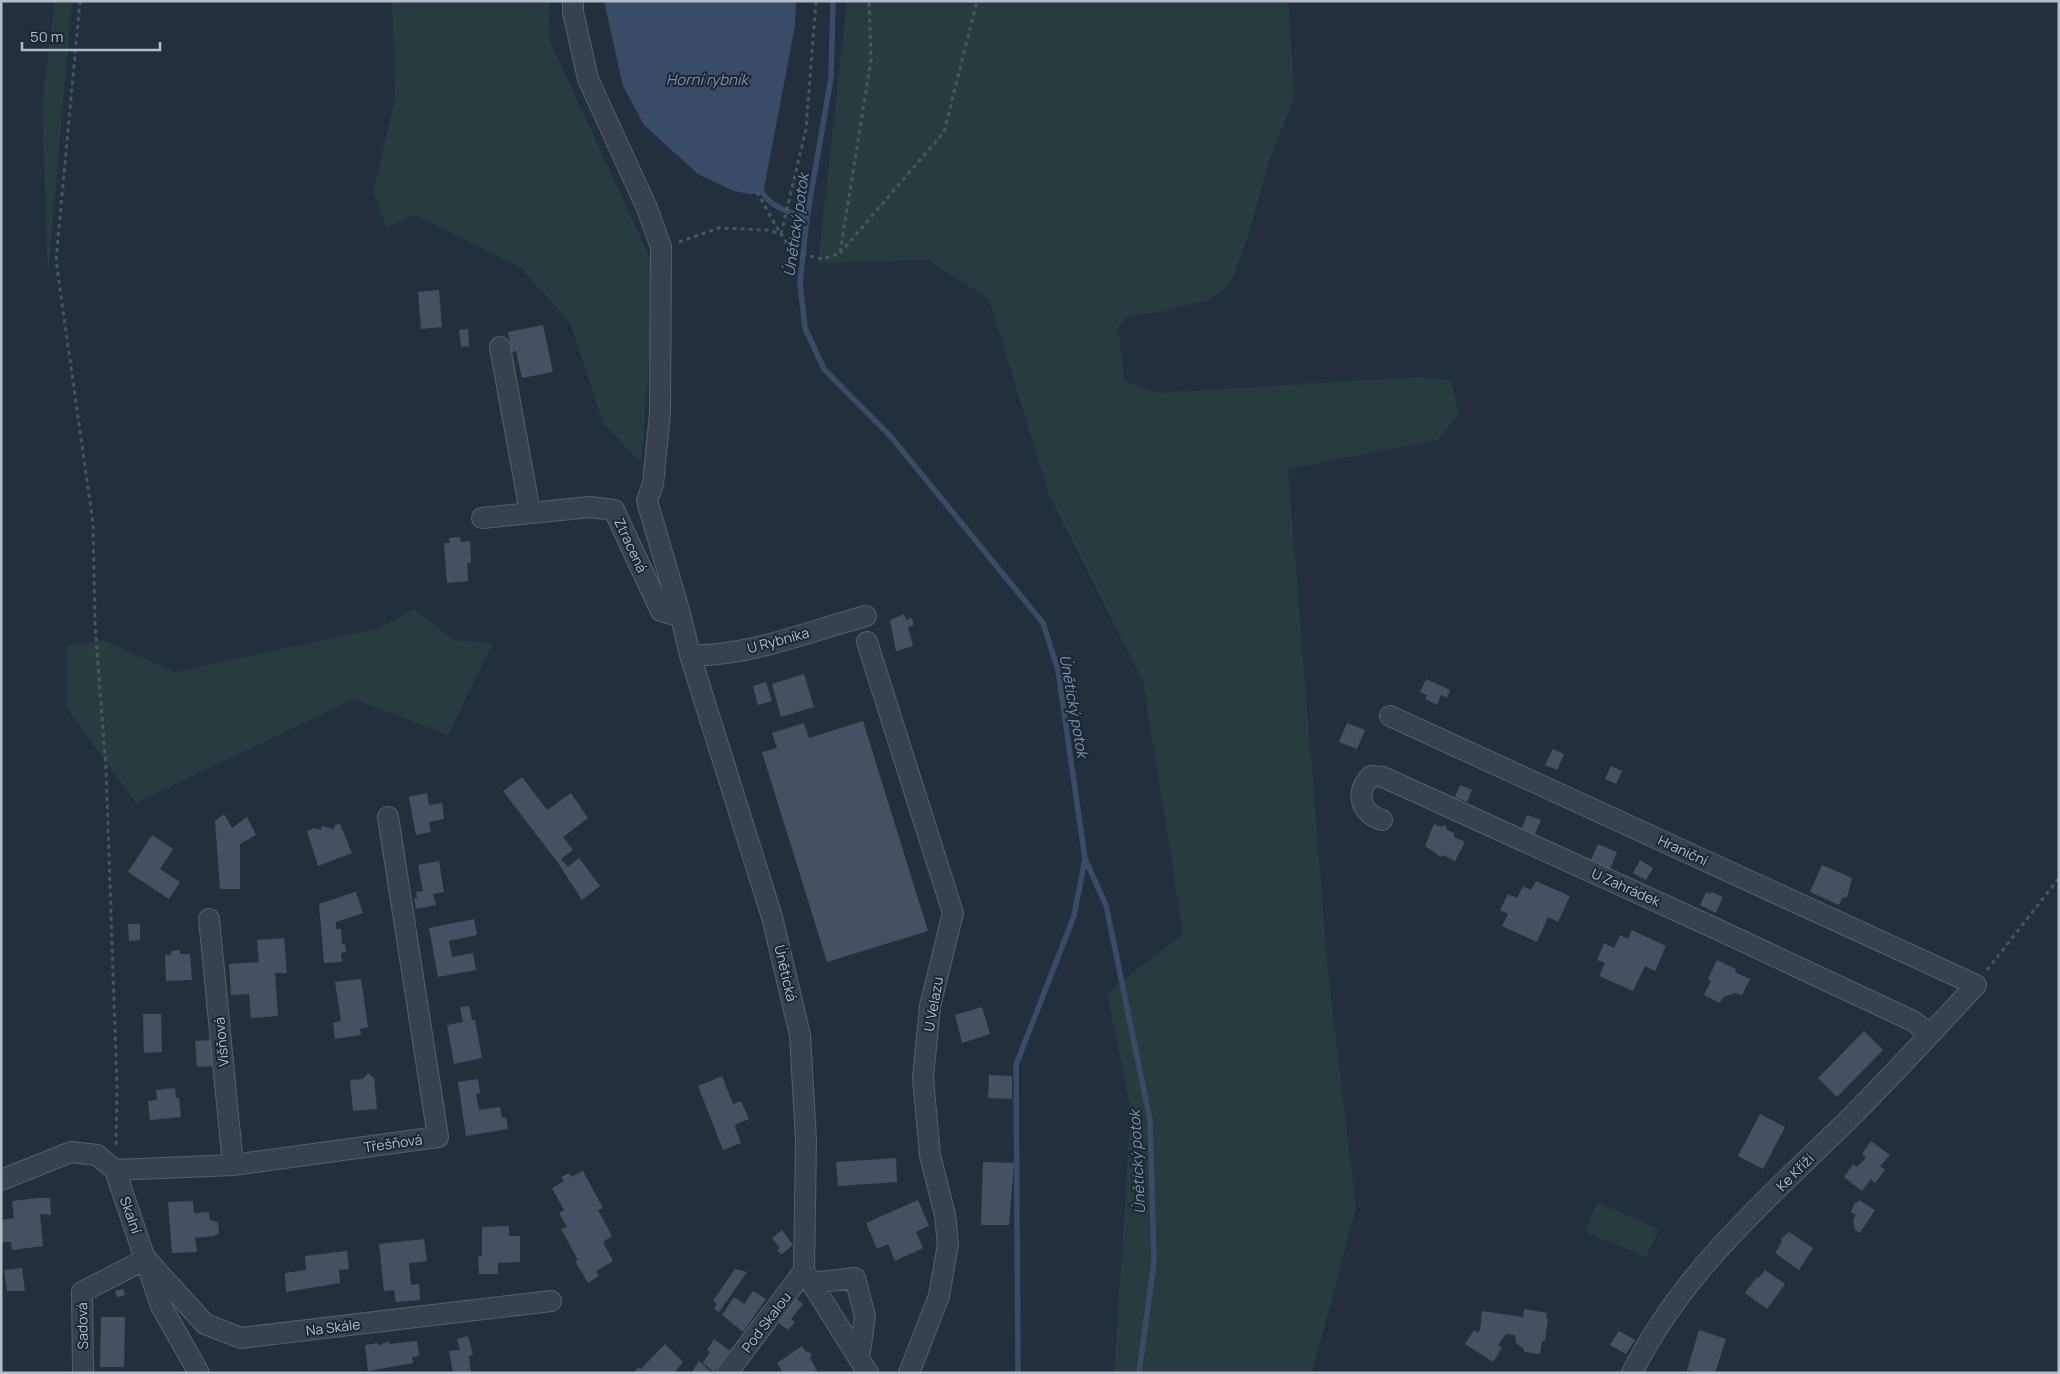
<svg xmlns="http://www.w3.org/2000/svg" width="2060" height="1374" font-family="Manrope,sans-serif">
<rect width="100%" height="100%" fill="#242f3e"/>
<path fill="#263c3f" d="M55,1h17l-24,275 -6,-173z
M392,1h157l1,40 106,230 -15,192 -38,-40 -33,-100 -50,-56 -105,-52 -29,12 -13,-36 22,-92z
M847,1h441l7,95 -27,67 -17,64 -17,48 -10,15 -17,10 -46,12 -34,4 -9,12 7,53 31,12 262,-16 33,3 8,34 -21,26 -150,29 40,502 28,237 -44,165h-198l17,-262 -24,-118 76,-59 -40,-253 -94,-186 -60,-196 -61,-39 -110,3z
M414,609l40,31 39,3 -45,92 -94,-36 -218,104 -70,-96v-61l37,-6 72,32 205,-44z
M1597,1202l62,27 -13,28 -61,-25z"/>
<path fill="#394c67" d="M604,1h192l-1,25 -32,168h-14l-15,-3 -36,-17 -54,-49 -21,-39z"/>
<g fill="none" stroke-linecap="round" stroke-linejoin="round">
<path stroke="#394c67" stroke-width="5.5" d="M833,1l-2,77 -24,139 -7,66 5,45 19,41 68,69 151,185 15,47 27,189 21,46 44,215 4,142 -15,111
M760,188c8,19 30,25 47,29
M1018,1373l-2,-308 58,-149 11,-57"/>
</g>
<path fill="#455162" d="M439,290l3,37 -21,2 -3,-37z
M543,325l10,47 -31,6 -6,-27 -4,1 -4,-20z
M468,329l1,17 -8,1 -2,-17z
M460,537l1,5 9,-1 1,22h-4l1,18 -21,2 -3,-40h6l-1,-5z
M904,614l2,6 6,-2 2,7 -6,2 5,19 -17,5 -6,-31z
M804,674l10,33 -33,10 -9,-33z
M1426,679l24,11 -3,8 -6,-3 -4,10 -12,-6 2,-4 -7,-3z
M766,682l6,19 -14,4 -5,-19z
M863,721l65,210 -101,31 -65,-210 15,-4 -5,-15 32,-10 5,15z
M1347,723l18,7 -8,19 -18,-7z
M1553,749l11,5 -7,16 -12,-5z
M1611,766l11,5 -6,13 -11,-5z
M522,777l25,33 24,-17 17,25 -25,19 10,13 -12,9 7,8 11,-9 21,28 -18,14 -24,-37 -55,-72z
M1460,785l12,5 -5,12 -12,-5z
M427,793l2,12 13,-2 2,16 -15,3 2,10 -15,3 -7,-38z
M224,814l8,14 15,-11 9,18 -16,9v45h-20l-5,-68z
M1527,815l14,5 -6,14 -13,-6z
M340,824l12,29 -34,13 -11,-35 7,-3 7,2 1,-4 12,3 1,-4z
M1434,824l7,3 4,-2 2,5 7,3v4l11,5 -10,19 -12,-6 -2,2 -16,-11z
M152,835l21,14 -13,20 20,13 -11,17 -41,-27z
M1598,844l19,8 -7,17 -19,-9z
M1640,860l13,8 -7,12 -13,-7z
M439,861l5,31 -11,2 3,11 -20,4 -2,-11h3l-1,-6 7,-1 -5,-26z
M1822,865l30,13 -5,19 -5,1 -3,7 -29,-13z
M1536,881l34,15 -12,26 -10,-5 -11,25 -35,-16 6,-12 -8,-4 8,-16 9,4 6,-12 8,4z
M358,891l-2,2 7,20 -27,9v7h5l1,15h3l1,8 -5,1 1,9 -18,1 -5,-59z
M1706,892l4,2 2,-2 11,5 -7,16 -16,-8z
M474,919l3,16 -28,6 3,16 21,-4 3,17 -38,7 -9,-49z
M128,924h12v16l-11,1z
M1632,930l34,16 -11,25 -10,-5 -12,25 -34,-15 6,-13 -8,-3 7,-17 10,5 6,-13 8,4z
M284,938l3,35h-12l3,43 -27,2 -2,-24 -18,1 -2,-31 30,-2 -2,-22z
M180,950v4h10l2,26 -26,1 -1,-26h6v-4z
M1717,960l19,9 -1,3 15,7 -8,16 -6,-2 -13,4 -3,6 -16,-8 7,-14 -3,-2z
M361,979l7,48 -8,2 1,6 -26,4 -2,-16 8,-2 -6,-39z
M469,1006l3,14h3l7,38 -28,6 -7,-39 16,-3 -3,-15z
M982,1007l8,27 -28,9 -7,-28z
M143,1014h18l1,38 -18,1z
M1864,1031l19,19 -46,47 -19,-19z
M213,1040l2,26 -18,1 -2,-26z
M368,1073l6,5 3,31 -24,2 -3,-31 13,-1z
M989,1075l23,1v23l-24,-1z
M722,1076l11,28 8,-3 8,18 -13,5 -1,3 6,16 -18,7 -25,-64z
M478,1079l2,14 -4,1 3,16 21,-3 2,11 4,-1 2,12 -42,7 -8,-54z
M175,1088l1,10h3l2,19 -31,3 -2,-19 9,-1 -1,-10z
M1760,1114l25,13 -22,42 -25,-13z
M1871,1141l19,14 -10,11 5,4 -10,13 -4,-4 -9,12 -18,-14 9,-13 4,3 7,-7 2,-3 -4,-3z
M896,1158l1,24 -59,4 -2,-24z
M983,1162l31,1 -5,62h-28z
M583,1171l20,37 -5,2 14,26 -9,6 10,19 -17,10 3,5 -11,7 -13,-22 3,-1 -17,-31 6,-2 -8,-14 5,-3 -12,-22 12,-7 -3,-4 8,-4 2,4z
M38,1198h12l1,17 -11,-1 3,32 -31,4 -1,-8h-8l-2,5v-27l13,-2 -2,-17z
M918,1200l11,26 -13,6 7,16 -28,13 -7,-17 -11,5 -11,-26z
M1859,1200l16,10 -15,23 -5,-3 -2,-10 3,-5 -5,-3 4,-10 2,1z
M193,1201l1,12 15,-1 1,8 8,2 1,11 -5,3 -19,2 2,14 -25,1 -4,-51z
M509,1226v10h11v26l-22,1v11h-19l-1,-18h4v-29z
M782,1230l11,15 -11,9 -5,-3 3,-3 -8,-10z
M1789,1232l24,16 -14,22 -24,-17 7,-11 -1,-3z
M424,1239l3,22 -18,2 2,22 8,-1 1,16 -24,2 -2,-12 -10,1 -5,-47z
M347,1251l2,18 -10,1 1,13 -54,9 -1,-19 21,-3 -1,-14z
M22,1268l3,23h-18l-3,-21z
M735,1269l12,3 -28,40 -5,-3 3,-5 -4,-3z
M1765,1270l20,14 -18,25 -22,-16 12,-16 2,1z
M123,1289l2,6 -8,2 -2,-6z
M753,1291l13,8 -23,33 -21,-17 12,-18 10,7z
M793,1296l10,8 -12,15 4,3 -7,8 -12,-9z
M1524,1309l23,4 -1,6h2l-3,22h-3l-2,13 -16,-2v-3l-8,-6 -1,-8 -9,-1 -8,11 4,3 -9,14 -28,-18 9,-14 4,3 2,-3 2,-19 41,6z
M101,1317h24l-1,50h-24z
M1699,1330l27,9 -11,34h-19l-9,-3z
M1619,1331l16,9 -9,14 -16,-9z
M468,1336l5,19 -4,1 2,17h-18l-4,-22 11,-1 -3,-11z
M714,1339l16,12 -16,21 -11,-9 7,-11 -3,-2z
M389,1341v3l28,-3 2,15 -7,1 1,6 -45,8 -3,-26 13,-2v3z
M665,1344l18,18 -9,11h-41l6,-6 2,2z
M802,1346l4,6h3l3,3 -2,3 7,12 -4,3h-30l-6,-10z
M699,1361l13,12h-21z"/>
<g fill="none" stroke-linecap="round" stroke-linejoin="round">
<g stroke="#565f6c" stroke-width="22">
<path id="minor" d="M573,1v11l15,67 59,129 14,39 -1,166 -7,71 -6,17 34,116 9,38 82,262 28,118 6,105 -2,131 64,102
M500,347l30,165
M482,518l108,-11 24,3 47,101 20,6
M867,642l86,271 -23,93 -7,72 7,77 15,60 3,29 -9,52 -30,77
M690,655c53,3 123,-25 176,-39
M1390,716l586,269c-43,46 -86,93 -131,138 -78,76 -164,150 -213,250
M1382,820c-21,-6 -28,-28 -11,-44l12,1 325,148 205,96 17,13
M209,919l24,246
M115,1170l118,-5 205,-28 -50,-320
M1,1180l70,-28 26,3 18,15 46,136 38,67
M812,1283l43,-5 10,38 -6,43
M83,1373l-1,-81 64,-33 59,65 36,14 310,-37
M727,1373l77,-102"/>
</g>
<path stroke="#44595c" stroke-width="3" stroke-dasharray="4 4" stroke-linecap="butt" d="M80,1l-24,259 37,263 2,101 11,145 11,319 -1,59
M757,192l23,41
M781,234l25,-105 10,-128
M679,242l40,-14 49,2 13,4 11,17 30,8 18,-6 31,-193 -2,-59
M840,253l104,-121 33,-131
M1987,970l72,-92"/>
<use href="#minor" stroke="#38414e" stroke-width="20"/>
</g>
<g text-anchor="middle" dominant-baseline="central" stroke-width="4" stroke-linejoin="round" paint-order="stroke">
<g font-size="14" fill="#b4bcc9" stroke="#1d2633">
<text transform="translate(631 545) rotate(65)">Ztracená</text>
<text transform="translate(778 640) rotate(-15)">U Rybníka</text>
<text transform="translate(1683 850) rotate(25)">Hraniční</text>
<text transform="translate(1626 887) rotate(24)">U Zahrádek</text>
<text transform="translate(786 973) rotate(77)">Únětická</text>
<text transform="translate(933 1004) rotate(-80)">U Velazu</text>
<text transform="translate(221 1042) rotate(-95)">Višňová</text>
<text transform="translate(393 1143) rotate(-8)">Třešňová</text>
<text transform="translate(1795 1172) rotate(-45)">Ke Kříži</text>
<text transform="translate(131 1215) rotate(71)">Skalní</text>
<text transform="translate(766 1322) rotate(-53)">Pod Skalou</text>
<text transform="translate(82 1326) rotate(-91)">Sadová</text>
<text transform="translate(333 1327) rotate(-7)">Na Skále</text>
</g>
<g font-size="15" font-style="italic" fill="#7c92b1" stroke="#1d2633">
<text x="707" y="79">Horní rybník</text>
<text transform="translate(796 225) rotate(-82)">Únětický potok</text>
<text transform="translate(1074 706) rotate(80)">Únětický potok</text>
<text transform="translate(1137 1162) rotate(-93)">Únětický potok</text>
</g>
</g>
<rect width="2060" height="1374" fill="none" stroke="#b4bcc9" stroke-width="5"/>
<path d="M22 42v8h138v-8" fill="none" stroke="#b4bcc9" stroke-width="2.5"/>
<text x="30" y="42" font-size="15" fill="#b4bcc9" stroke="#1d2633" stroke-width="4" paint-order="stroke">50 m</text>
</svg>
